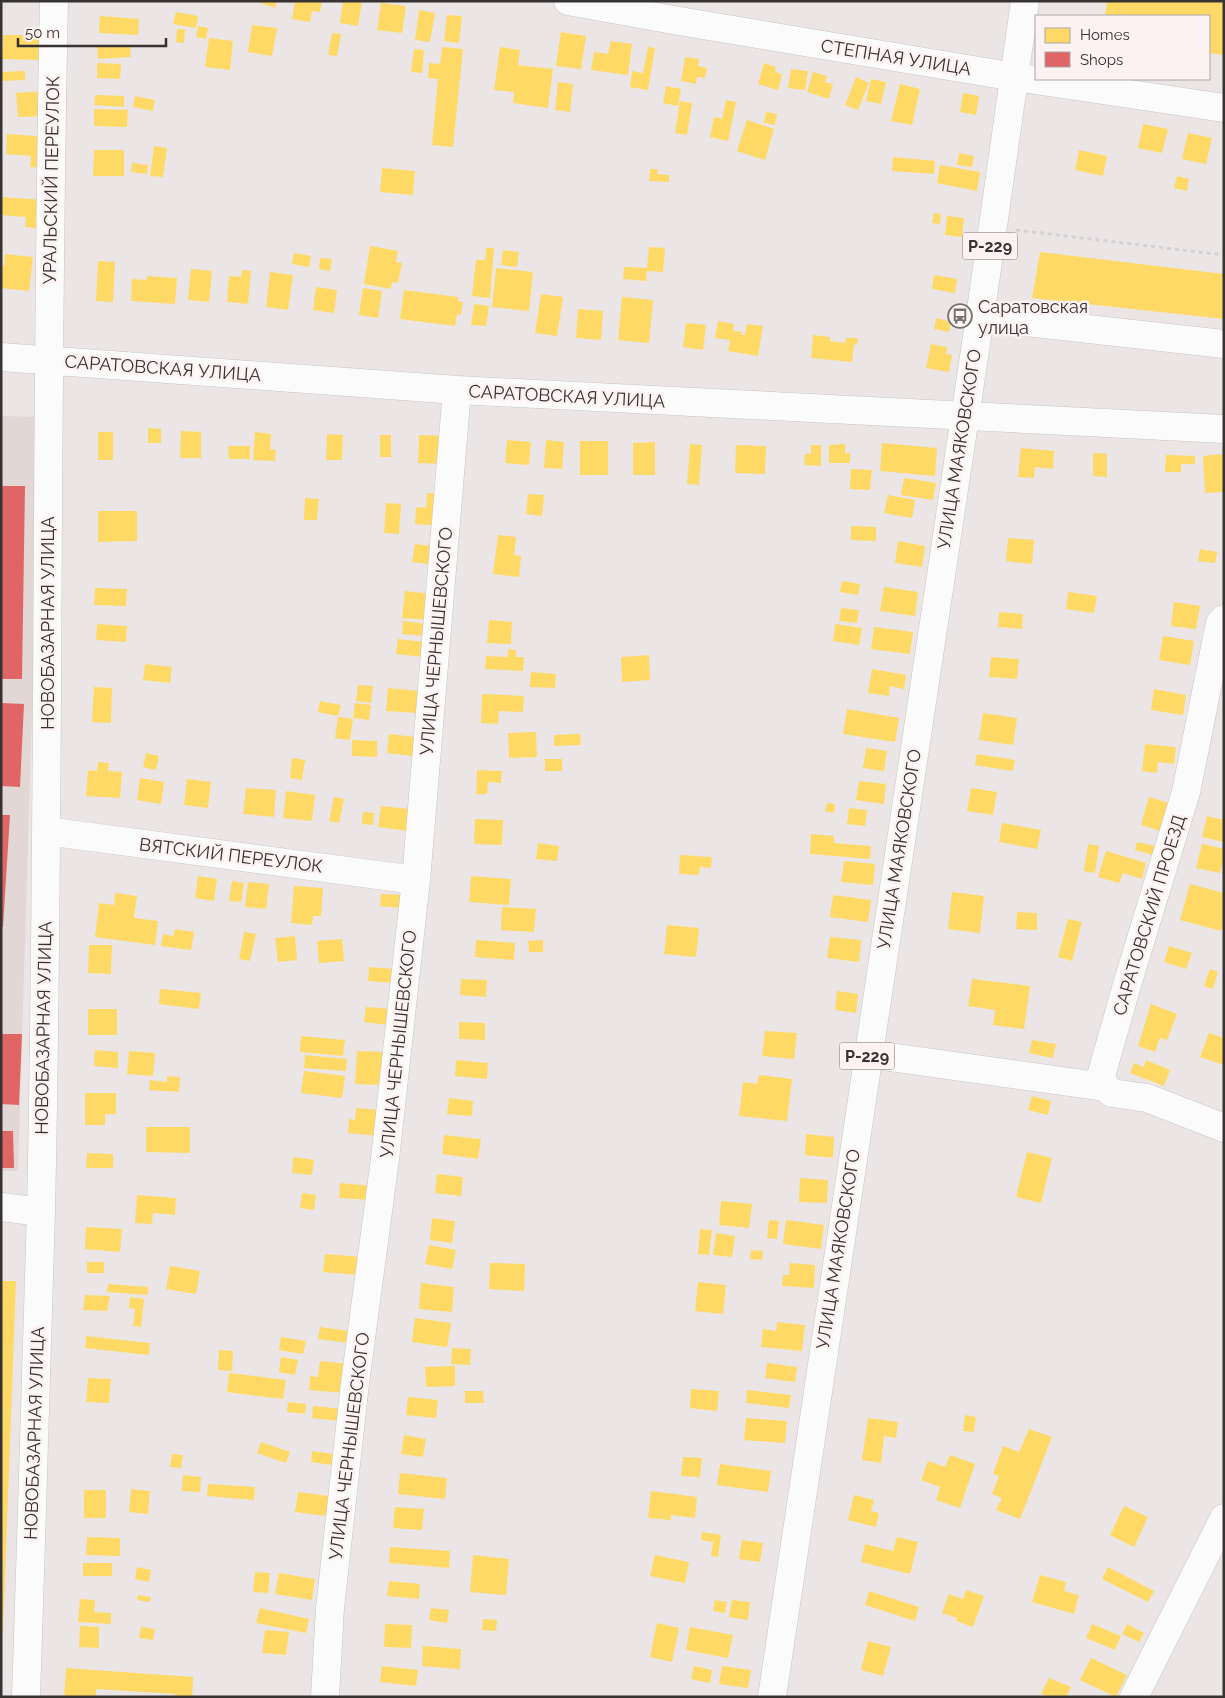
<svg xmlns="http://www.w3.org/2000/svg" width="1225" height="1698" font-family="Raleway,sans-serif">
<rect width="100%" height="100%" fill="#ebe6e5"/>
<path fill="#e2d7d5" d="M1,416l40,1 -23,754h-17z"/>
<path fill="#ffd966" d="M255,1h22l-2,7z
M295,1h27l-2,11 -8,-1 -2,11 -18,-3z
M343,1h19l-4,25 -18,-3z
M1107,1h101l16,2v52l-15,-2v-37h-104z
M381,3l25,3 -4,27 -25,-3z
M419,10l16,3 -5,29 -15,-2z
M176,12l22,4 -2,12 -23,-4z
M447,15l15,1 -3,27 -15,-2z
M100,16l39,3 -1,16 -39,-2z
M252,25l25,3 -5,28 -24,-4z
M198,26l10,2 -2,11 -10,-2z
M177,29h8l-1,14 -8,-1z
M561,32l25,4 -5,33 -25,-3z
M332,33l9,1 -4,22 -9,-1z
M3,35h38l-1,25 -38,-1z
M209,38l24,3 -3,29 -25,-3z
M611,41l21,3 -4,31 -37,-5 3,-18 14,2z
M130,45l1,12 -33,2 -1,-12z
M442,47l21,2 -10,98 -21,-2 6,-66 -10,-1 1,-15 11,1z
M500,47l20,3 -2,15 35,4 -5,39 -35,-5 1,-11 -20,-2z
M648,47l7,1 -7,42 -18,-3 2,-16 11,2z
M414,49l10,1 -2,23 -11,-1z
M685,57l14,2 -1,7 9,2 -2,10 -8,-1 -1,7 -15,-3z
M97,63l24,1 -1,15 -23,-1z
M764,63l12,4 -1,5 7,2 -4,16 -20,-6z
M791,69l17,2 -3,19 -17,-2z
M25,71v9l-24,1v-9z
M813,72l14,4 -2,6 8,2 -4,15 -22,-7z
M856,77l13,6 -11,27 -13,-5z
M871,79l15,3 -5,22 -15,-3z
M558,82l15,2 -3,28 -15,-2z
M900,84l20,5 -8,36 -21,-4z
M666,86l15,3 -3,17 -15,-3z
M45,91l1,25 -28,1 -2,-24z
M963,93l16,3 -3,19 -16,-3z
M95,95l29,1v11l-30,-2z
M135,96l20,4 -2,11 -20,-4z
M726,100l10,2 -8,39 -18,-4 4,-20 8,2z
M680,101l12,2 -5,32 -12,-2z
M94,109l34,1 -1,17 -33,-1z
M766,112l11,2 -2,11 -11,-2z
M747,120l27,9 -9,31 -28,-9z
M1143,124l25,5 -6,24 -24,-5z
M1188,133l24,5 -6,26 -24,-5z
M7,134l42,3 -2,31 -17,-1 1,-11 -25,-2z
M154,146l13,2 -4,29 -13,-1z
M94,150h30v26h-31z
M1079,150l28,6 -4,20 -28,-6z
M959,153l15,3 -2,11 -15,-2z
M893,157l42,4 -1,13 -42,-3z
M132,163l16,2 -1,9 -16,-2z
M940,165l40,7 -3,19 -40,-8z
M382,168l33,3 -2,24 -33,-3z
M650,169h8l-1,5 12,1v7l-20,-1z
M1177,176l12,3 -2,12 -13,-3z
M1,197l42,3 -2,29 -16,-2 1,-10 -25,-2z
M934,213l7,1 -1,10 -8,-1z
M947,216l17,2 -2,19 -17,-2z
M370,246l28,5 -2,11 6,1 -4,20 -6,-1 -1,7 -27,-5z
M649,247l16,1 -2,24 -16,-1 -1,10 -23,-2 1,-12 23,1z
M486,248h8l-4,50 -18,-2 4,-36h9z
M503,250l16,2 -2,15 -16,-2z
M1040,252l184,22v45l-192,-21z
M294,253l17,3 -2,11 -17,-3z
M5,254l28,3 -4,34 -28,-3v-22h3z
M320,258l12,1 -2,12 -11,-2z
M98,261l17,1 -2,40 -17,-1z
M496,268l37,4 -4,39 -37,-4z
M191,269l21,2 -3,31 -21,-2z
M242,270l9,1 -3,33 -21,-2 2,-26 12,1z
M270,272l23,3 -5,35 -22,-3z
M934,275l23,4 -2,14 -23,-4z
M147,276l30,2 -2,26 -44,-3 1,-22 15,1z
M316,287l21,3 -3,23 -21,-3z
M363,288l19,3 -4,27 -19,-3z
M404,290l54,7v4l5,1 -2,13 -4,-1 -2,12 -55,-7z
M541,294l22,3 -6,39 -22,-3z
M622,297l31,3 -4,43 -31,-3z
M474,304l15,2 -3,20 -15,-1z
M578,309l25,2 -2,29 -25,-2z
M936,318l15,4 -2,10 -15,-3z
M718,321l16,3 -1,7 9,1 -1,3h4l2,-11 16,2 -5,30 -30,-5 2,-11 -15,-2z
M686,323l20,2 -3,25 -20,-3z
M813,335l17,2v4l15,2 1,-5h12l-1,7 -3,-1 -2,18 -41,-4z
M931,344l16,3 -1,7 6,1 -3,17 -23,-4z
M148,428l13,1v14h-13z
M181,431l20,1v26h-21z
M98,432h15v28h-15z
M255,432l16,2 -1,15 6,1 -1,11 -22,-1z
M327,434l16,1 -1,25h-16z
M380,435h11v22h-11z
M419,435l28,1 -1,28 -28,-1z
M507,440l24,2 -2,23 -24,-2z
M546,440l18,2 -2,27 -18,-1z
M580,441h28v34h-28z
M655,442v33h-22v-32z
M882,443l55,5 -2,28 -55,-5z
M690,444l12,1 -3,40 -12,-1z
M845,444v9h5v10h-21v-18z
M736,445l30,1 -1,28 -30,-1z
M811,445h10v21l-17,-1 1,-11h6z
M228,446h22v13h-21z
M1021,448l33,3 -1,18 -18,-2 -1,11 -16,-1z
M1093,453l14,1v23l-14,-1z
M1224,454v38l-19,1 -2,-37z
M1166,455l29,1v8h-14v8h-16z
M851,469l21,1 -2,20 -20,-1z
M904,478l32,5 -3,17 -32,-5z
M427,493l18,1 -2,32 -28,-2 1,-17 10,1z
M528,494l16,1 -2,21 -16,-2z
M888,495l27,5 -3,18 -28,-5z
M305,498l14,1 -2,21h-13z
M386,503l15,1 -2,30 -15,-1z
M98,511h39v30l-39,1z
M851,526l25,1v14l-25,-1z
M498,535l18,2 -2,18 7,1 -2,21 -26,-3z
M1008,538l26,2 -2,24 -26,-3z
M898,541l27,5 -3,21 -27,-4z
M415,544l25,3 -3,18 -25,-3z
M1200,549l17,3 -2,11 -17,-2z
M842,581l18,3 -2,11 -18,-3z
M884,587l34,5 -3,24 -35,-5z
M95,588l32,1 -1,17 -32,-1z
M405,591l27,3 -3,26 -27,-2z
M1068,592l29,4 -3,17 -28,-4z
M1174,602l26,4 -4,23 -25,-3z
M841,608l18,2 -2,13 -18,-2z
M999,612l24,2 -1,15 -24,-2z
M489,620l23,2 -1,22 -24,-1z
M403,621l24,3 -1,12 -24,-2z
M97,624l30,2 -1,16 -30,-2z
M835,624l27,4 -3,17 -26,-4z
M874,627l39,5 -3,22 -39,-5z
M1163,636l31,5 -4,24 -31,-5z
M398,639l27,3 -2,15 -27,-3z
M508,649l8,1v7h8l-1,14 -38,-2 1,-13 22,1z
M649,655l1,25 -28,2 -1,-25z
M991,657l28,2 -2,20 -28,-2z
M145,664l27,3 -2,16 -27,-3z
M872,669l34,6 -2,14 -14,-3 -1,10 -21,-3z
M531,672l25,2 -1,14 -25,-1z
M358,685l15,1 -2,17 -15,-2z
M94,687l18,1 -1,35 -19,-1z
M388,688l31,3 -2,22 -31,-2z
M1154,689l32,6 -3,20 -32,-5z
M482,694l42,2 -1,16 -24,-1 -1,13 -17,-1z
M320,701l21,4 -3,11 -20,-4z
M355,703l16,2 -2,15 -16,-2z
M847,709l52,9 -4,24 -52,-8z
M983,713l34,5 -4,27 -34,-5z
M338,717l15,2 -3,21 -15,-2z
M536,732l1,25 -28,1 -1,-25z
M389,734l26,3 -2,19 -26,-3z
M580,734l1,11 -27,1v-11z
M352,740l25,1v16l-25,-1z
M1145,744l31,3 -2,17 -16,-2 -1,11 -15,-2z
M866,748l21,3 -3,20 -21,-3z
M146,753l13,3 -3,14 -13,-3z
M977,754l38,6 -2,11 -38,-6z
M292,758l13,2 -3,20 -12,-2z
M545,759h17v12h-17z
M98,762l11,1 -1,8 14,1 -2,26 -34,-2 2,-26 9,1z
M477,770l25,1 -1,12 -13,-1 -1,12h-11z
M140,778l24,4 -3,22 -24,-4z
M187,779l24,3 -3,26 -24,-3z
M859,781l27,3 -2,20 -28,-4z
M246,788l30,2 -2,27 -31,-3z
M971,788l26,4 -4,23 -26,-4z
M286,791l29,4 -3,26 -29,-3z
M334,797l10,2 -5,24 -10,-2z
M1149,797l26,8 -14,26 -20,-6z
M827,803l8,1 -1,9 -9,-2z
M381,806l29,3 -2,22 -30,-4z
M849,808l18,2 -2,16 -18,-2z
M363,812l11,1 -1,12 -11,-1z
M1207,816l17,4v22l-22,-5z
M475,819l28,1 -1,25 -28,-1z
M1002,823l39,7 -4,19 -38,-7z
M811,834l23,2v7l37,3 -1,13 -60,-5z
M1137,842l18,4 -2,9 -18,-5z
M538,843l21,3 -2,15 -21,-2z
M1088,844l11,2 -4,27 -11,-2z
M1202,844l22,5v8l-4,16 -24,-5z
M1106,851l40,12 -4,16 -19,-6 -4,10 -21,-6z
M680,855l32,2 -1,11 -11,-1 -1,8 -20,-1z
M844,861l31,3 -2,21 -32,-3z
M198,876l19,3 -3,22 -19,-3z
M471,876l40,3 -2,26 -40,-3z
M232,881l12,2 -3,19 -12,-1z
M248,882l21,2 -3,25 -21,-2z
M1190,884l34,9v29l-3,9 -41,-11z
M294,886l29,2 -2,28h-8l-1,9 -21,-2z
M952,892l32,4 -4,37 -32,-4z
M115,893l22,3 -3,22 24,3 -3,24 -60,-8 4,-34 15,2z
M381,894l22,1 -1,13 -22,-2z
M833,895l38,5 -3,22 -38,-5z
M502,907l34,2 -2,23 -33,-2z
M1017,912l20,1v17l-21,-1z
M1068,919l14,3 -10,39 -14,-4z
M667,925l32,3 -3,29 -32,-3z
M175,929l19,3 -3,18 -30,-4 2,-12 10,2z
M244,932l12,2 -6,27 -11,-2z
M295,936l2,24 -19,2 -3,-24z
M830,937l31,3 -2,22 -32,-4z
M342,939l2,22 -25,2 -2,-22z
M476,940l39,3 -1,17 -39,-3z
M543,940v12h-14l-1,-11z
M89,945h23l-1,29 -23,-1z
M1169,946l23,7 -6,16 -22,-7z
M369,967l26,2 -1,14 -26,-2z
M1210,969l8,3 -5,17 -9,-3z
M461,979l26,1 -1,17 -26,-2z
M972,979l58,7 -6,43 -31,-4 2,-15 -27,-4z
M160,989l41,4 -2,16 -40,-5z
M837,991l21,3 -2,19 -21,-3z
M1151,1004l26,10 -10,26 -7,-2 -5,14 -17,-6z
M366,1007l24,2 -1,16 -25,-3z
M88,1009h29v26h-29z
M459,1022l26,1v17l-26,-1z
M765,1031l32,2 -3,26 -32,-3z
M1209,1033l15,5v27l-24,-8z
M301,1036l44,4 -2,16 -43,-4z
M1032,1040l24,4 -3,14 -24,-5z
M95,1050l23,2v16l-24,-2z
M129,1051l26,2 -2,23 -26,-2z
M357,1051l29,1 -2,33 -29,-1z
M305,1055l42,4 -1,12 -42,-3z
M456,1060l32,3 -1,16 -32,-3z
M1146,1060l24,10 -6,16 -34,-13 4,-10 10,4z
M304,1071l41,5 -3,22 -41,-5z
M759,1075l33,4 -5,42 -48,-5 4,-34 14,2z
M167,1076l13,1 -1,15 -30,-2 1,-10 17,2z
M85,1093h31v21h-11v11h-20z
M1032,1096l19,5 -3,14 -20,-5z
M449,1098l24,3 -1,15 -25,-2z
M356,1108l25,2 -2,26 -31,-3 1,-14 6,1z
M146,1127h44v26l-44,-1z
M806,1134l28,3 -1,21 -28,-3z
M444,1135l37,4 -3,20 -36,-5z
M1027,1152l25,6 -11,45 -25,-6z
M87,1153l26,1v14h-27z
M293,1157l21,3 -2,15 -20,-2z
M437,1174l26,3 -2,19 -26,-3z
M800,1178l28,2 -1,23 -28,-1z
M340,1183l32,3 -1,14 -32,-2z
M302,1193l14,2 -2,15 -14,-2z
M137,1195l39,3 -1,17 -22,-2 -1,11 -17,-1z
M721,1201l31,3 -3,24 -30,-3z
M432,1218l23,3 -3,22 -22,-3z
M769,1220l10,1 -2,18 -10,-1z
M786,1220l38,5 -3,24 -38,-5z
M86,1227l36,2 -2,23 -35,-3z
M700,1229l12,1 -3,25 -11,-1z
M716,1233l19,3 -3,21 -19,-2z
M429,1245l27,5 -4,19 -27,-5z
M751,1250l12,1 -1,9 -12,-1z
M325,1254l36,3 -2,18 -36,-3z
M87,1262h17v11h-17z
M490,1263l35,1 -1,27 -35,-2z
M790,1263l25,2 -1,23 -32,-2 1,-11h6z
M170,1266l30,5 -4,23 -30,-5z
M1,1281h15l-13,351h-2z
M698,1282l28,3 -3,29 -28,-3z
M421,1283l33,4 -2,25 -33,-3z
M108,1284l40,3v8l-41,-3z
M85,1295l25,1 -3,15 -24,-1z
M130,1297l14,2 -3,28 -8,-1 2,-17 -6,-1z
M415,1318l36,5 -4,24 -35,-5z
M777,1322l28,3 -3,26 -41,-4 2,-18 13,2z
M320,1327l30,4 -1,12 -31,-4z
M86,1336l64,7 -1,12 -64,-7z
M281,1337l25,4 -3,13 -24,-4z
M452,1348l19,1 -1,16 -19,-1z
M219,1350l14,1 -1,20 -14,-1z
M281,1357l17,3 -3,15 -16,-3z
M320,1361l28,3 -4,29 -35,-3 1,-14 8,1z
M767,1363l30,4 -2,15 -30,-4z
M455,1366v20l-29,1 -1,-20z
M229,1373l57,7 -3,19 -56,-7z
M88,1378l23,1 -2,24 -23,-1z
M691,1389l28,2 -2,20 -27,-3z
M747,1390l44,5 -2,13 -43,-5z
M465,1391h18l1,12h-19z
M408,1397l30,3 -2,18 -30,-3z
M288,1402l18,2 -1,10 -18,-2z
M313,1406l29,3 -2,12 -28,-3z
M965,1415l11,2 -2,15 -11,-1z
M746,1418l41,3 -2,22 -41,-3z
M868,1418l30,4 -2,16 -12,-2 -3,27 -19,-3z
M1029,1429l23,8 -32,82 -24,-9 6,-12 -10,-4 7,-18 -6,-2 10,-28 16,6z
M404,1435l22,4 -3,18 -22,-3z
M261,1442l29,10 -4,11 -29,-10z
M312,1451l22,3 -2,11 -21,-3z
M172,1454l11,1 -2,13 -11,-1z
M950,1455l25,9 -15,44 -24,-8 4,-13 -19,-7 7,-19 17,6z
M683,1457l19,1 -2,19 -19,-1z
M720,1464l51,7 -3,21 -51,-7z
M400,1473l47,5 -2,21 -47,-5z
M183,1475l18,2 -1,15 -18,-1z
M208,1484l47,3 -1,13 -47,-4z
M131,1489l19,2 -2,23 -19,-2z
M84,1490h22v28h-22z
M651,1491l46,6 -2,21 -24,-3v5l-23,-2z
M298,1492l31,4 -2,20 -32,-4z
M854,1495l20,5 -3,11 8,2 -3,14 -28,-7z
M1124,1506l24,11 -14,30 -24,-12z
M395,1507l29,2 -2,21 -29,-2z
M702,1532l19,3 -3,22 -7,-1 2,-14 -12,-2z
M87,1537l33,1v18l-34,-1z
M897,1537l21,5 -8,32 -49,-12 4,-18 28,7z
M742,1540l21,3 -3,19 -21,-3z
M390,1547l60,4 -1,17 -60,-5z
M473,1555l36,4 -3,36 -36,-3z
M655,1555l34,7 -4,21 -35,-7z
M83,1563h29v13h-29z
M137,1567l14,3 -2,12 -14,-3z
M1108,1567l46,24 -6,11 -46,-23z
M255,1572l15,1 -2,20 -15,-1z
M279,1573l36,6 -3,21 -37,-6z
M1040,1575l26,7 -2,9 15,4 -5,19 -42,-12z
M389,1581l31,3 -1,15 -32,-3z
M966,1590l18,6 -11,31 -17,-6 1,-3 -15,-5 7,-19 14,5z
M869,1591l50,16 -4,14 -50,-16z
M138,1595l13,2 -1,5 -13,-2z
M80,1599l15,1 -1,12 17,1v11l-33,-2z
M715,1600l12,2 -2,11 -12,-2z
M732,1600l18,2 -2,18 -19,-3z
M260,1608l49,11 -3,14 -50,-10z
M431,1608l18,2 -2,13 -18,-3z
M483,1619l14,1 -1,11 -14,-1z
M657,1623l22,5 -7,34 -22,-5z
M385,1624l27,1 -1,23 -27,-1z
M1092,1624l29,12 -6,14 -29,-12z
M1127,1624l17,9 -5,9 -17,-8z
M80,1626l19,1v21l-20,-1z
M141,1627l14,2 -2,11 -14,-2z
M690,1627l43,8 -5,23 -42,-8z
M265,1630l24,2 -3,23 -24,-2z
M868,1641l23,6 -8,29 -22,-6z
M423,1646l38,3 -1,20 -38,-3z
M1091,1658l36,17 -11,22 -36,-17z
M382,1666l36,4 -2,16 -36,-4z
M694,1666l18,4 -2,13 -19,-4z
M722,1666l29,4 -3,18 -29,-4z
M66,1668l127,9 -1,20h-17v-3l-79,-5v8h-32z
M1049,1678l22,9 -5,10h-18l-7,-3z"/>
<path fill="#e06666" d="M1,486h24l-3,193h-21z
M1,703l23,1 -4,83 -19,-1z
M1,815h9l-7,112h-2z
M1,1034h21l-3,71 -18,-1z
M1,1131h12l1,37h-13z"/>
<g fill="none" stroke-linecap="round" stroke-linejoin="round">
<g stroke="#c8c4c3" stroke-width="29">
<path id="minor" d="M568,1l111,20 336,56
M980,317l244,27
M1,357l456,33 767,39
M1224,619l-4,4 -34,169 -57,186 -28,98 4,11 7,6 35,5 77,30
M46,831l370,49
M868,1054l237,33
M1,1207l40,5
M26,1697c5,-162 11,-324 15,-486 9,-403 4,-806 13,-1210
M325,1697l5,-89 25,-225 30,-224 31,-279 41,-490
M1134,1697l90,-179"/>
</g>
<g stroke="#c8c4c3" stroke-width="29">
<path id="major" d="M1015,77l209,31
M772,1697l208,-1380 45,-316"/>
</g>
<path stroke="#d4d3d3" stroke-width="3" stroke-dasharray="4 4" stroke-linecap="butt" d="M1016,230l208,25"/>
<use href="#minor" stroke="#fcfbfb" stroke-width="28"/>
<use href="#major" stroke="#fcfbfb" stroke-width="28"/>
</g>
<defs>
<g id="bus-ring" transform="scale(1.25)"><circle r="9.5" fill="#fbf2f1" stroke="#757271" stroke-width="1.5"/><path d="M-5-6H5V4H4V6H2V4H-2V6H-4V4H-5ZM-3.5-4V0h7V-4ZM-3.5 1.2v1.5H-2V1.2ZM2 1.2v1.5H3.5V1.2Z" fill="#757271"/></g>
</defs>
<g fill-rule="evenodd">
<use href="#bus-ring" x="960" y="316"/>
</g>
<g text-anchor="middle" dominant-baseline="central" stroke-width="5" stroke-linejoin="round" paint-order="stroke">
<g fill="#fbf2f1" stroke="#716c6b" stroke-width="1">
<rect x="962.5" y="232.5" width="55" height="27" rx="4"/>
<rect x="839.5" y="1042.5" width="55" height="27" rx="4"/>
</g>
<g font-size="16" font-weight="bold" fill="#363332">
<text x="990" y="246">Р-229</text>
<text x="867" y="1056">Р-229</text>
</g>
<g font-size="18" fill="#363332" stroke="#fbf2f1">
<text transform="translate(896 57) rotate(9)">СТЕПНАЯ УЛИЦА</text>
<text transform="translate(51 180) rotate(-89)">УРАЛЬСКИЙ ПЕРЕУЛОК</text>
<text transform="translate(163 368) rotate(4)">САРАТОВСКАЯ УЛИЦА</text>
<text transform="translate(567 396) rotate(3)">САРАТОВСКАЯ УЛИЦА</text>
<text transform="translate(959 449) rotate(-81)">УЛИЦА МАЯКОВСКОГО</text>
<text transform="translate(47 623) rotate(-90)">НОВОБАЗАРНАЯ УЛИЦА</text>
<text transform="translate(436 641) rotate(-85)">УЛИЦА ЧЕРНЫШЕВСКОГО</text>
<text transform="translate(899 849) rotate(-81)">УЛИЦА МАЯКОВСКОГО</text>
<text transform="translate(231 855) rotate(7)">ВЯТСКИЙ ПЕРЕУЛОК</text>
<text transform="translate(1149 915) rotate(-73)">САРАТОВСКИЙ ПРОЕЗД</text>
<text transform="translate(43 1028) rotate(-89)">НОВОБАЗАРНАЯ УЛИЦА</text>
<text transform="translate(398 1044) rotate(-84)">УЛИЦА ЧЕРНЫШЕВСКОГО</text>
<text transform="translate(838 1249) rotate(-81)">УЛИЦА МАЯКОВСКОГО</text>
<text transform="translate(34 1433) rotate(-88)">НОВОБАЗАРНАЯ УЛИЦА</text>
<text transform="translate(349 1446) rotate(-83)">УЛИЦА ЧЕРНЫШЕВСКОГО</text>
</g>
<g font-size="18" fill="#363332" stroke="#fbf2f1" text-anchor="start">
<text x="978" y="306">Саратовская<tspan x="978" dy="21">улица</tspan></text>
</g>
</g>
<rect width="1225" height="1698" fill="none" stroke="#363332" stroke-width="5"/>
<rect x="1035" y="15" width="175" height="65" fill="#fbf2f1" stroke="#aca6a5"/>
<rect x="1045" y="28" width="25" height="15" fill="#ffd966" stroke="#aca6a5"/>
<text x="1080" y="40" font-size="15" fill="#363332">Homes</text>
<rect x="1045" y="52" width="25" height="15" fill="#e06666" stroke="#aca6a5"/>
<text x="1080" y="65" font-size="15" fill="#363332">Shops</text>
<path d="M18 38v8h148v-8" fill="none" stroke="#363332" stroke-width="2.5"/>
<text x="25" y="38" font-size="15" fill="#363332" stroke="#fbf2f1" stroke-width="4" paint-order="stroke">50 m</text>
</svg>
